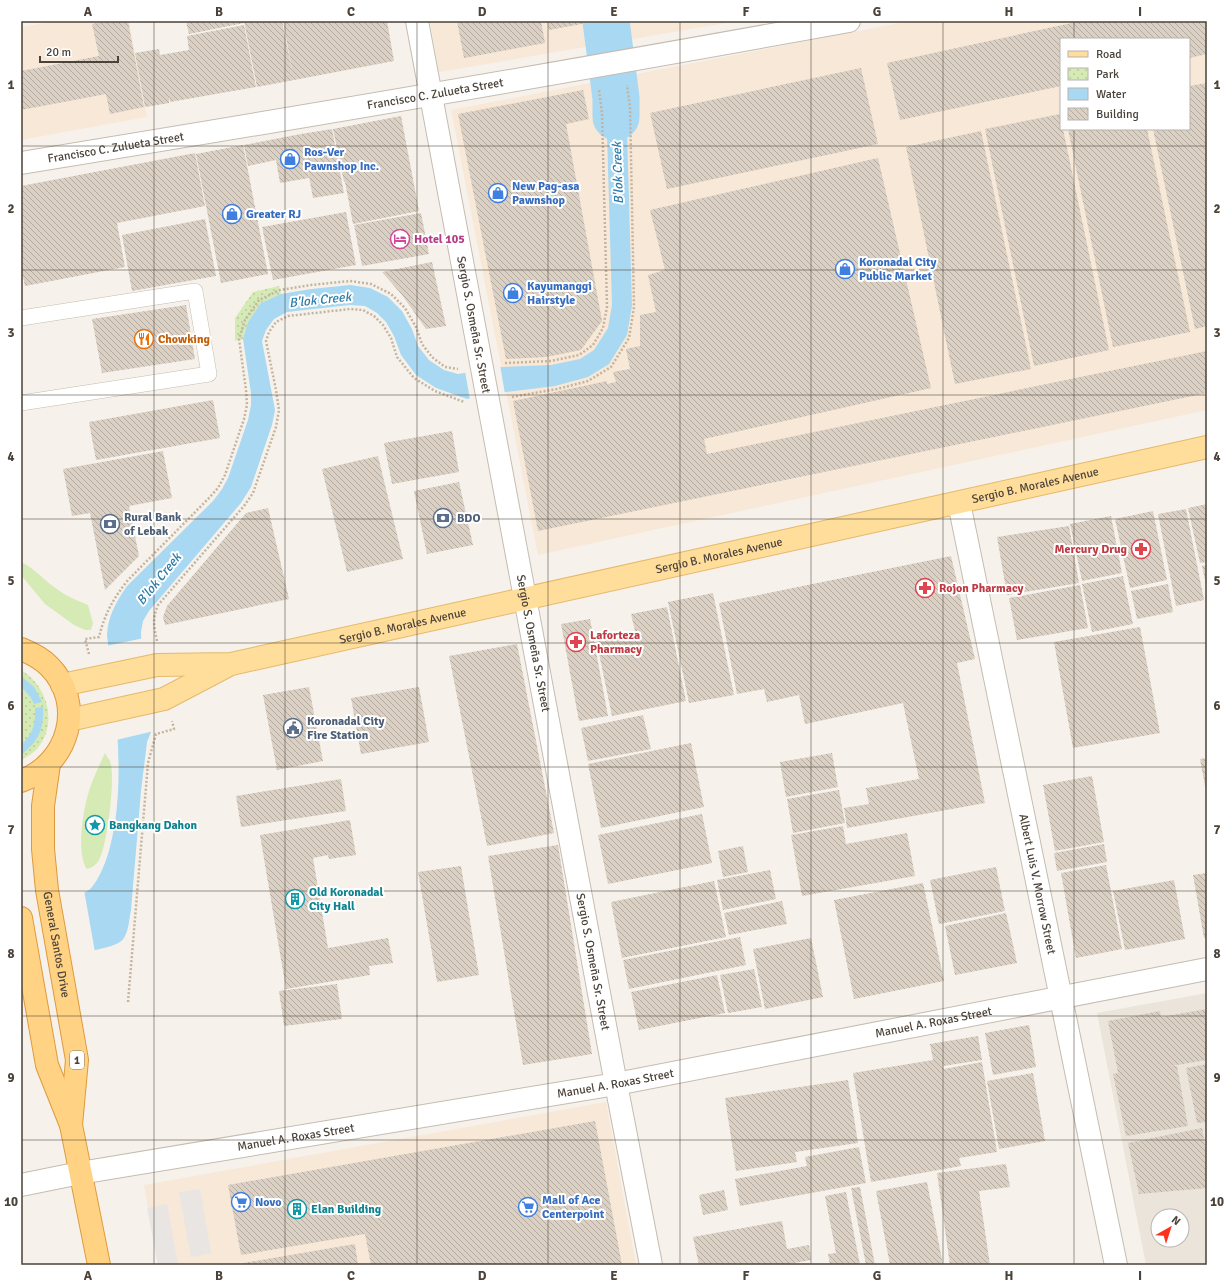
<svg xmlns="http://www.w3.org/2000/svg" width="1228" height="1286" font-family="Signika,sans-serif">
<defs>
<pattern id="park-dots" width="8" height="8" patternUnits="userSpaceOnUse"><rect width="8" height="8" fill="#d5eab5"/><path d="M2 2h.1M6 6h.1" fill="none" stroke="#b8ca9c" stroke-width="1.8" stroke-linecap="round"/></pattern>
<pattern id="building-back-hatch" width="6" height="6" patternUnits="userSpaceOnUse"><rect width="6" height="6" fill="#dbd0c4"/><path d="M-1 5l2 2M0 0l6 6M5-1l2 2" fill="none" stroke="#b4aaa0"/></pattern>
</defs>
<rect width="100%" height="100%" fill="#f6f2eb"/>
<path fill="#eae4da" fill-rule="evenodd" d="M1207,993v272h-61l-49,-252zM1158,1216h24v24h-24z"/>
<path fill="#f7e8d7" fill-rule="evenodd" d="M56,21h73l18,96 -126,23v-113z
M430,21h308l-299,51z
M910,21h297v389l-669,145 -87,-445zM1061,39h128v90h-128z
M606,1102l30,163h-478l-14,-80z"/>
<path fill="#d5eab5" d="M21,562c13,6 22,17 33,25 10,8 22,13 34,18l5,18 -2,7h-6l-11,-5 -29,-21 -24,-29z
M105,753c1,3 4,6 5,8 6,15 -3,86 -11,99 -3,5 -7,8 -12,9 -12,-17 -3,-65 4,-84 4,-11 9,-21 14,-32z"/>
<path fill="url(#park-dots)" d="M279,286l2,8 -20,9 -13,19 -5,17 -8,2v-23l18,-26z
M21,670c34,20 39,73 0,90z"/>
<path fill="#e8e5e3" d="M200,1189l11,64 -20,4 -12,-65z
M167,1204l11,61h-20l-11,-57z"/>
<path fill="#a8d8f2" d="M622,65l4,32 6,209 -5,29 -18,29 -21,13 -33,9 -49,6 -39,7 -31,-11 -20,-13 -15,-20 -7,-19 -8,-14 -9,-9 -12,-7 -15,-1 -63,7 -13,7 -8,11 -4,11 13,69 -3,15 -21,62 -10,16 -92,108 -6,10 -2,11 1,25 13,65 -8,20 -6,49 -10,119c-2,9 -2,20 -7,28 -5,9 -31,12 -42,15l-7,-56c4,-3 10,-4 14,-7 6,-5 10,-14 13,-20 7,-15 10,-31 13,-47 9,-63 -1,-126 -8,-188 1,-19 9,-33 20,-49l86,-85 9,-12 6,-11 20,-58 3,-15v-12l-8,-54 5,-17 13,-19 20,-9 30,-5 39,-4 20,3 18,9 14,14 10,18 6,17 11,14 15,10 14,4 44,-7 49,-2 29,-6 14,-9 14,-22 4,-23 -6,-206 -3,-31z
M21,676l13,11 8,15 -8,2 -3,-6 -10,-12z
M43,707c1,22 -4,34 -22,48v-10c12,-10 15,-22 14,-37z"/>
<path fill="#f6f2eb" d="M500,365l5,29 -35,6 -5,-29z
M144,638v18l13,65 -3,10 -38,9 -10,-94z
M84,890l11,62 -74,15v-61l54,-11z"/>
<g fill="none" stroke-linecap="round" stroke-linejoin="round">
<path stroke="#a8d8f2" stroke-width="47" d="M606,21l10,77v19"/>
</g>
<path fill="url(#building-back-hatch)" d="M107,21h21l16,86 -34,7 -4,-20 -85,16v-39l78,-15 -7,-32z
M186,21h57l1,2 -55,11z
M244,21h38l12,59 -37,7z
M283,21h104l7,40 -100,19z
M457,21h84l4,22 -81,15z
M547,21h44l1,1 -43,8z
M1081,21h126v33l-18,4v-19h-128v47l-161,34 -13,-57z
M244,25l12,62 -86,15 -1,-5v6l-24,4 -10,-54 24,-4 1,6 29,-5 -2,-14z
M861,68l17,76 -211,45 -17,-76z
M1207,83v243l-12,3 -42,-200h36v-43z
M583,90l6,29 -23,5 36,197 -21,29 -35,7 -40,2 -48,-245z
M1060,114l1,15h2l46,221 -75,16 -49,-237z
M401,116l18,95 -66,13 -8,-42h-1l-11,-53z
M332,129l12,64 -31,5 -12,-64z
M1068,129h79l43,203 -77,15z
M981,131l50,238 -76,15 -49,-237z
M301,134l8,44 -29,5 -4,-23 -28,6 -4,-21z
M243,145l25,129 -47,9 -25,-129z
M195,153l10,53 -88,17 8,44 -100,19 -4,-19v-81z
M878,158l53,230 -227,51 3,15 500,-103v42l-669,138 -25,-130 94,-20v3l9,-2 -3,-10 17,-3 -4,-20 14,-3v-31l16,-3 -8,-37 17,-5 -15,-60z
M346,212l10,53 -83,15 -11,-53z
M421,213l8,41 -67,12 -8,-41z
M205,219l11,57 -84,15 -10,-56z
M432,262l14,64 -20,3 -24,-34 -20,-23z
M186,305l9,54 -93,14 -10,-54z
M213,400l7,38 -124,22 -7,-38z
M452,431l7,41 -67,12 -8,-41z
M163,451l9,47 -43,8 10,50 -34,34 -15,-77 -18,3 -9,-47z
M378,456l25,103 -56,13 -25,-103z
M459,482l14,63 -46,9 -13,-63z
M1207,504v58l-7,1 -12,-55z
M268,508l21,91 -124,26 -2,-8 4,-11 79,-93z
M1186,509l18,91 -28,6 -18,-92z
M1153,511l14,69 -37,8 -15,-69z
M1111,516l11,57 -40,8 -12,-57z
M1069,526l10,57 -72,12 -10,-58z
M951,556l24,103 -18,4 28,140 -138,25 -3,-20 25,-4 -3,-16 53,-9 -16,-76 -98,21 -6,-29 -32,7 -3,-13 -27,5 -18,-91z
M1207,565v20h-1l-4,-19z
M1123,576l10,48 -41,8 -10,-48z
M1168,584l5,28 -36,7 -6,-28z
M1080,585l8,43 -71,12 -8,-42z
M713,593l21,102 -45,8 -21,-101z
M667,607l19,94 -74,15 -16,-77 39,-8 -4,-17z
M590,619l18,97 -29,5 -18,-97z
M1140,627l20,106 -87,15 -19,-106z
M517,644l37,189 -67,13 -38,-190z
M309,687l14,74 -46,9 -14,-75z
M419,687l10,55 -68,12 -10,-56z
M643,715l8,34 -63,12 -7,-33z
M691,743l13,64 -103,21 -13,-64z
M832,753l6,34 -52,10 -6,-35z
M1207,758v33h-1l-6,-32z
M1092,776l12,66 -49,9 -12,-66z
M341,779l5,32 -105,16 -5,-31z
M839,790l6,33 -52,10 -6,-34z
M702,814l10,49 -104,21 -10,-49z
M350,820l6,35 -27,4 -1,-4 -15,3 15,90 60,-10 5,25 -24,3 1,9 -84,14 -26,-154z
M843,826l3,18 61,-11 8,43 -113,20 -11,-61z
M1104,844l3,18 -50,9 -3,-18z
M558,845l34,209 -69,11 -35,-209z
M743,846l5,26 -25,5 -5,-26z
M1106,865l16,84 -46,9 -15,-85z
M461,866l18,109 -42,7 -19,-110z
M996,867l9,44 -66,13 -9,-44z
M770,870l6,29 -53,11 -6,-30z
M1207,873v65h-3l-11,-63z
M1174,880l11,59 -60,11 -12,-59z
M714,881l12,56 -104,21 -11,-56z
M923,883l21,98 -90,18 -20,-99z
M782,901l5,23 -58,11 -5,-22z
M1006,913l11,50 -62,12 -10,-49z
M740,937l6,28 -117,24 -6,-29z
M811,938l12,59 -58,12 -12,-60z
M754,969l8,38 -34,6 -8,-38z
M717,975l8,38 -86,17 -8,-38z
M337,984l5,35 -58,7 -5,-35z
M1207,1009v51l-36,6h6l11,60 -62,10 -13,-62 5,-1 -10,-52 52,-10 1,6z
M1029,1025l7,42 -43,8 -8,-42z
M978,1036l4,24 -39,6 1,3 38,-7 15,90 -38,6 2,8 -90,16 -18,-109 80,-13 -3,-16z
M1207,1064v58l-10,1 -11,-55z
M1033,1073l12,68 -46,8 -12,-68z
M848,1080l10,63 -63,9 2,10 -61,9 -11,-73z
M595,1121l27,144h-251l-6,-31 -124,21 -13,-70z
M1202,1128l5,27v33l-68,6 -11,-51z
M859,1147l7,36 -126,23 -5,-27 72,-13 -2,-9z
M1006,1164l4,23 -31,4 11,74h-40l-13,-92z
M927,1182l16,83h-53l-14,-74z
M860,1187l15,78h-9l-15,-77z
M724,1190l4,20 -25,5 -4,-20z
M846,1192l14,73h-30l-2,-11 8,-1 -11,-57z
M782,1221l5,28 22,-4 2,15 -28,5h-84l-6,-28z
M355,1244l3,21h-115v-2z"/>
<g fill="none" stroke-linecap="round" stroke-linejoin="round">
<g stroke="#c5bcb1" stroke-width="16">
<path id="service" d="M21,318l174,-27 14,83 -188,29"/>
</g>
<g stroke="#c5bcb1" stroke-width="24">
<g id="minor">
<path id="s1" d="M21,163c276,-45 552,-92 828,-142"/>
</g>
</g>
<g stroke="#c5bcb1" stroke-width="24">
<g id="tertiary">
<path id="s2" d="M417,21l199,1063 35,181"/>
<path id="s3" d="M959,503l157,762"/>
<path id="s4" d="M21,1185l59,-12 536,-89 591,-115"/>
</g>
</g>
<g stroke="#e6b96a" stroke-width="24">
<g id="primary">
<path id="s5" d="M62,685l95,-20 74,-1 976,-217"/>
<path d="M69,720l95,-21 63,-33"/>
</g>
</g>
<g stroke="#df993c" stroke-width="24">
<g id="trunk">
<path d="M21,649c10,4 20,9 28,17 37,37 20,98 -28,115"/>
<path id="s6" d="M49,764l-6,42v43l4,41 30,170 -6,65"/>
<path d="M21,918l26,147 24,60 28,140"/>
</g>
</g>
<path stroke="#c4b49f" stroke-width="2.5" stroke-dasharray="2 2" stroke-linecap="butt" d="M505,363l46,-2 28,-6 14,-10 10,-17 4,-21 -5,-194 -3,-23
M512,397l45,-8 31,-8 23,-14 18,-29 5,-31 -4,-200 -3,-22
M157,641c-3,-14 -5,-22 1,-36l86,-99 9,-13 23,-66 3,-17 -3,-20 -10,-49 3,-9 7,-10 12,-6 62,-7 13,1 11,6 9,9 8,13 6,19 17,21 21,13 29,11
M89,654l-4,-15 14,-2c6,-24 14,-38 29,-57l81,-82 9,-10 7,-13 19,-56 3,-14 -1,-15 -7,-51 6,-19 14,-20 21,-10 31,-5 39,-4 21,3 20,10 14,14 11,19 6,17 10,13 13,10 13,2
M128,1002l20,-239 8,-29 18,-5 -2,-8"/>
<use href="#service" stroke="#fff" stroke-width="15"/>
<use href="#minor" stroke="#fff" stroke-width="22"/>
<use href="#tertiary" stroke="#fff" stroke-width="22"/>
<use href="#primary" stroke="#ffdd9b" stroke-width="22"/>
<use href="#trunk" stroke="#ffd284" stroke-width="22"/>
</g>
<path fill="none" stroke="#4b4239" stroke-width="1" stroke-opacity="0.55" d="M154,21v1244M285,21v1244M417,21v1244M548,21v1244M680,21v1244M811,21v1244M943,21v1244M1074,21v18M1074,129v1136M21,146h1186M21,270h1186M21,395h1186M21,519h1186M21,643h1186M21,767h1186M21,891h1186M21,1016h1186M21,1140h1186"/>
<defs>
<g id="shop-ring" transform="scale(1)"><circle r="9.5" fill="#fff" stroke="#3f7fe0" stroke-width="1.5"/><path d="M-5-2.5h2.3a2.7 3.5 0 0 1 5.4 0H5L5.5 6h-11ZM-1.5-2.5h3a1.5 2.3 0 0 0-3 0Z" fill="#3f7fe0"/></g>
<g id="hotel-ring" transform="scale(1)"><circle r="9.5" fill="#fff" stroke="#d1479c" stroke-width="1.5"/><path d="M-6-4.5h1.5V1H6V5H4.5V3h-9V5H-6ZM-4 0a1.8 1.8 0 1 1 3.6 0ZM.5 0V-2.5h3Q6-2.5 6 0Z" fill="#d1479c"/></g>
<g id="restaurant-ring" transform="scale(1)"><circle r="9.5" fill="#fff" stroke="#e8710a" stroke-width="1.5"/><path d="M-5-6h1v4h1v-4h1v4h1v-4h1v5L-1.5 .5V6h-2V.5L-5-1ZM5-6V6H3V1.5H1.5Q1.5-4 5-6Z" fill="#e8710a"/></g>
<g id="bank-ring" transform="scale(1)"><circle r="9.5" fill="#fff" stroke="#5c6f8a" stroke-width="1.5"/><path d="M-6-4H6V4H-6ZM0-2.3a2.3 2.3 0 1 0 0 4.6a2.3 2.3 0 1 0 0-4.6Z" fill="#5c6f8a"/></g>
<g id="pharmacy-ring" transform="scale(1)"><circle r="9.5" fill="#fff" stroke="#e0444e" stroke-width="1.5"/><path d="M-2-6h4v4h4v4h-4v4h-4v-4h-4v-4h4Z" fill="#e0444e"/></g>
<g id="civic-ring" transform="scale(1)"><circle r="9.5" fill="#fff" stroke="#5c6f8a" stroke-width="1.5"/><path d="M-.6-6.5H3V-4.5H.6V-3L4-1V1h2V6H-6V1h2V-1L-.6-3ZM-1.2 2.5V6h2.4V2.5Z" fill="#5c6f8a"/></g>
<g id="sight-ring" transform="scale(1)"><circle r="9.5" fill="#fff" stroke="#0f9aa8" stroke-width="1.5"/><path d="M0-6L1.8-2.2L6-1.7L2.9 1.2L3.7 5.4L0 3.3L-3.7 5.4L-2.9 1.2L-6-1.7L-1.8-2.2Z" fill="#0f9aa8"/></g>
<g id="building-ring" transform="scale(1)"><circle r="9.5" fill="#fff" stroke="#0f9aa8" stroke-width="1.5"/><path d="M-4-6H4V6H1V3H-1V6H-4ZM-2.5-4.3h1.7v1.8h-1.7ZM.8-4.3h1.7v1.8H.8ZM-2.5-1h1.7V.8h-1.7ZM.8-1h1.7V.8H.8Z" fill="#0f9aa8"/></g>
<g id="supermarket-ring" transform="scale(1)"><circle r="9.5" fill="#fff" stroke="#3f7fe0" stroke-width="1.5"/><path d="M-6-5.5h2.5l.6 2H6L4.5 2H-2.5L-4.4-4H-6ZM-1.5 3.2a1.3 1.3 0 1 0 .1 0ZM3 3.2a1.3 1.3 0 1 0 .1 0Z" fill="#3f7fe0"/></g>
</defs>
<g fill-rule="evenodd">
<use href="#shop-ring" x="290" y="159"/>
<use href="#shop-ring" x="498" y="193"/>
<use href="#shop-ring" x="232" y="214"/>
<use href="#hotel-ring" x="400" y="239"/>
<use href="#shop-ring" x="845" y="269"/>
<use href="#shop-ring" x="513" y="293"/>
<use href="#restaurant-ring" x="144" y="339"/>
<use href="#bank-ring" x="443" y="518"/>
<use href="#bank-ring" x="110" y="524"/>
<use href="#pharmacy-ring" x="1141" y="549"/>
<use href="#pharmacy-ring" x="925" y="588"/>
<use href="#pharmacy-ring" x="576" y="642"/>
<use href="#civic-ring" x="293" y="728"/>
<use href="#sight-ring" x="95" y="825"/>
<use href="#building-ring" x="295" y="899"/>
<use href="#supermarket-ring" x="241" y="1202"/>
<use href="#supermarket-ring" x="528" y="1207"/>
<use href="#building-ring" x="297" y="1209"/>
</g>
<g text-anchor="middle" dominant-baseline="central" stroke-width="4" stroke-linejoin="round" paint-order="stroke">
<rect fill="#fff" stroke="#817b74" stroke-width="1" x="70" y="1051" width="14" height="18" rx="3"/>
<g font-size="11" font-weight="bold" fill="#4b4239">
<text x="77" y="1060">1</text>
</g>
<g font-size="12" fill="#4b4239" stroke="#fff">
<text stroke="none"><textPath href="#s1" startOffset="420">Francisco C. Zulueta Street</textPath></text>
<text stroke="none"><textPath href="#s1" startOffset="96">Francisco C. Zulueta Street</textPath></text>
<text stroke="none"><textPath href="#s2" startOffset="309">Sergio S. Osmeña Sr. Street</textPath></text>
<text stroke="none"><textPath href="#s5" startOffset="995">Sergio B. Morales Avenue</textPath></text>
<text stroke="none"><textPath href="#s5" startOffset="671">Sergio B. Morales Avenue</textPath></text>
<text stroke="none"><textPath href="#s5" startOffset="347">Sergio B. Morales Avenue</textPath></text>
<text stroke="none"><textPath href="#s2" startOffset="633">Sergio S. Osmeña Sr. Street</textPath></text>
<text stroke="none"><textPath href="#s3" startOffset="389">Albert Luis V. Morrow Street</textPath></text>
<text stroke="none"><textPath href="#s6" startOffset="182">General Santos Drive</textPath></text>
<text stroke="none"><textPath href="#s2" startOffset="957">Sergio S. Osmeña Sr. Street</textPath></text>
<text stroke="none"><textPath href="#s4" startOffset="927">Manuel A. Roxas Street</textPath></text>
<text stroke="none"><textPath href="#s4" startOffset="603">Manuel A. Roxas Street</textPath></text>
<text stroke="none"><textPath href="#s4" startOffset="279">Manuel A. Roxas Street</textPath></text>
</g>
<g font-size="12" font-weight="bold" fill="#366cbe" stroke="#fff" text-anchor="start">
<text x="304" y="152">Ros-Ver<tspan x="304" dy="14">Pawnshop Inc.</tspan></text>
<text x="512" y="186">New Pag-asa<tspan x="512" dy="14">Pawnshop</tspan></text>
<text x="246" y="214">Greater RJ</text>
<text x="859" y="262">Koronadal City<tspan x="859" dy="14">Public Market</tspan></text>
<text x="527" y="286">Kayumanggi<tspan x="527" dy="14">Hairstyle</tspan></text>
<text x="542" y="1200">Mall of Ace<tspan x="542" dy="14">Centerpoint</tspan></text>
<text x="255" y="1202">Novo</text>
</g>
<g font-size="12" font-weight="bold" fill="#b23c85" stroke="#fff" text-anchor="start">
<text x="414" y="239">Hotel 105</text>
</g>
<g font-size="12" font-weight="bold" fill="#c56008" stroke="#fff" text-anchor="start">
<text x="158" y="339">Chowking</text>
</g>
<g font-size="12" font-weight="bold" fill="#4e5e75" stroke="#fff" text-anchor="start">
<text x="124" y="517">Rural Bank<tspan x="124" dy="14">of Lebak</tspan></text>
<text x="457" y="518">BDO</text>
<text x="307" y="721">Koronadal City<tspan x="307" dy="14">Fire Station</tspan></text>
</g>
<g font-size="12" font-weight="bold" fill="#be3a42" stroke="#fff" text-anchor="start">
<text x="1127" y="549" text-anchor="end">Mercury Drug</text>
<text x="939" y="588">Rojon Pharmacy</text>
<text x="590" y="635">Laforteza<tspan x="590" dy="14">Pharmacy</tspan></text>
</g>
<g font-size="12" font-weight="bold" fill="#0d838f" stroke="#fff" text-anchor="start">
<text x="109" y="825">Bangkang Dahon</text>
<text x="309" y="892">Old Koronadal<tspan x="309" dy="14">City Hall</tspan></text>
<text x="311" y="1209">Elan Building</text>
</g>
<g font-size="13" font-style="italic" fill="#2c7ba8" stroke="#fff">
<text transform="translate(618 173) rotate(-92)">B'lok Creek</text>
<text transform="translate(320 300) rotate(-6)">B'lok Creek</text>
<text transform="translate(159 579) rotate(-51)">B'lok Creek</text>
</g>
</g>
<rect width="1228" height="1286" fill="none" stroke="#ffffff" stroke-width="44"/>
<rect x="1060" y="38" width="130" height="92" fill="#ffffff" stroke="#b7b3b0"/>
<rect x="1068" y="51" width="20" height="6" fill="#ffdd9b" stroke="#b7b3b0"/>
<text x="1096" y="58" font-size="12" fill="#4b4239">Road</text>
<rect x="1068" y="68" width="20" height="12" fill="url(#park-dots)" stroke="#b7b3b0"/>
<text x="1096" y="78" font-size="12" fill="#4b4239">Park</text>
<rect x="1068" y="88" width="20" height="12" fill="#a8d8f2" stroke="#b7b3b0"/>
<text x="1096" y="98" font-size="12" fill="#4b4239">Water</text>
<rect x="1068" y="108" width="20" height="12" fill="url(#building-back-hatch)" stroke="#b7b3b0"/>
<text x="1096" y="118" font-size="12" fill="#4b4239">Building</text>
<g transform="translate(1170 1228) rotate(39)"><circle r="19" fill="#ffffff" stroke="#b7b3b0"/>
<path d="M0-3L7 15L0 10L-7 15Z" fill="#fb311d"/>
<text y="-6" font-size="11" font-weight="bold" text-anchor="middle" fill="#4b4239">N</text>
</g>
<path d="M40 56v6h78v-6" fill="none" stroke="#4b4239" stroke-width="2"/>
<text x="46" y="56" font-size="12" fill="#4b4239" stroke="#ffffff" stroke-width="3" paint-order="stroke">20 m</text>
<rect x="22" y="22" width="1184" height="1242" fill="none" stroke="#4b4239" stroke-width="1.5"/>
<g font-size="13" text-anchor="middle" font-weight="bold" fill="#4b4239">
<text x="88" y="16">A</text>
<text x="219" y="16">B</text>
<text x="351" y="16">C</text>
<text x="482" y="16">D</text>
<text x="614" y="16">E</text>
<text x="746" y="16">F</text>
<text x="877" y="16">G</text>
<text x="1009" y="16">H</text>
<text x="1140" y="16">I</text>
<text x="11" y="89">1</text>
<text x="1217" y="89">1</text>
<text x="11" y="213">2</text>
<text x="1217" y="213">2</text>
<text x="11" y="337">3</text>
<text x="1217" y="337">3</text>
<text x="11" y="461">4</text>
<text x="1217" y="461">4</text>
<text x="11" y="585">5</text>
<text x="1217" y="585">5</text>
<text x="11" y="710">6</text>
<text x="1217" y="710">6</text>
<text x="11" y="834">7</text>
<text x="1217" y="834">7</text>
<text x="11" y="958">8</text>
<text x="1217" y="958">8</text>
<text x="11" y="1082">9</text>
<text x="1217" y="1082">9</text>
<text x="11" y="1206">10</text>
<text x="1217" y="1206">10</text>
<text x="88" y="1280">A</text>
<text x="219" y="1280">B</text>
<text x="351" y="1280">C</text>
<text x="482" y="1280">D</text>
<text x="614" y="1280">E</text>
<text x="746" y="1280">F</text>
<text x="877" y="1280">G</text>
<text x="1009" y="1280">H</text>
<text x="1140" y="1280">I</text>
</g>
</svg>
